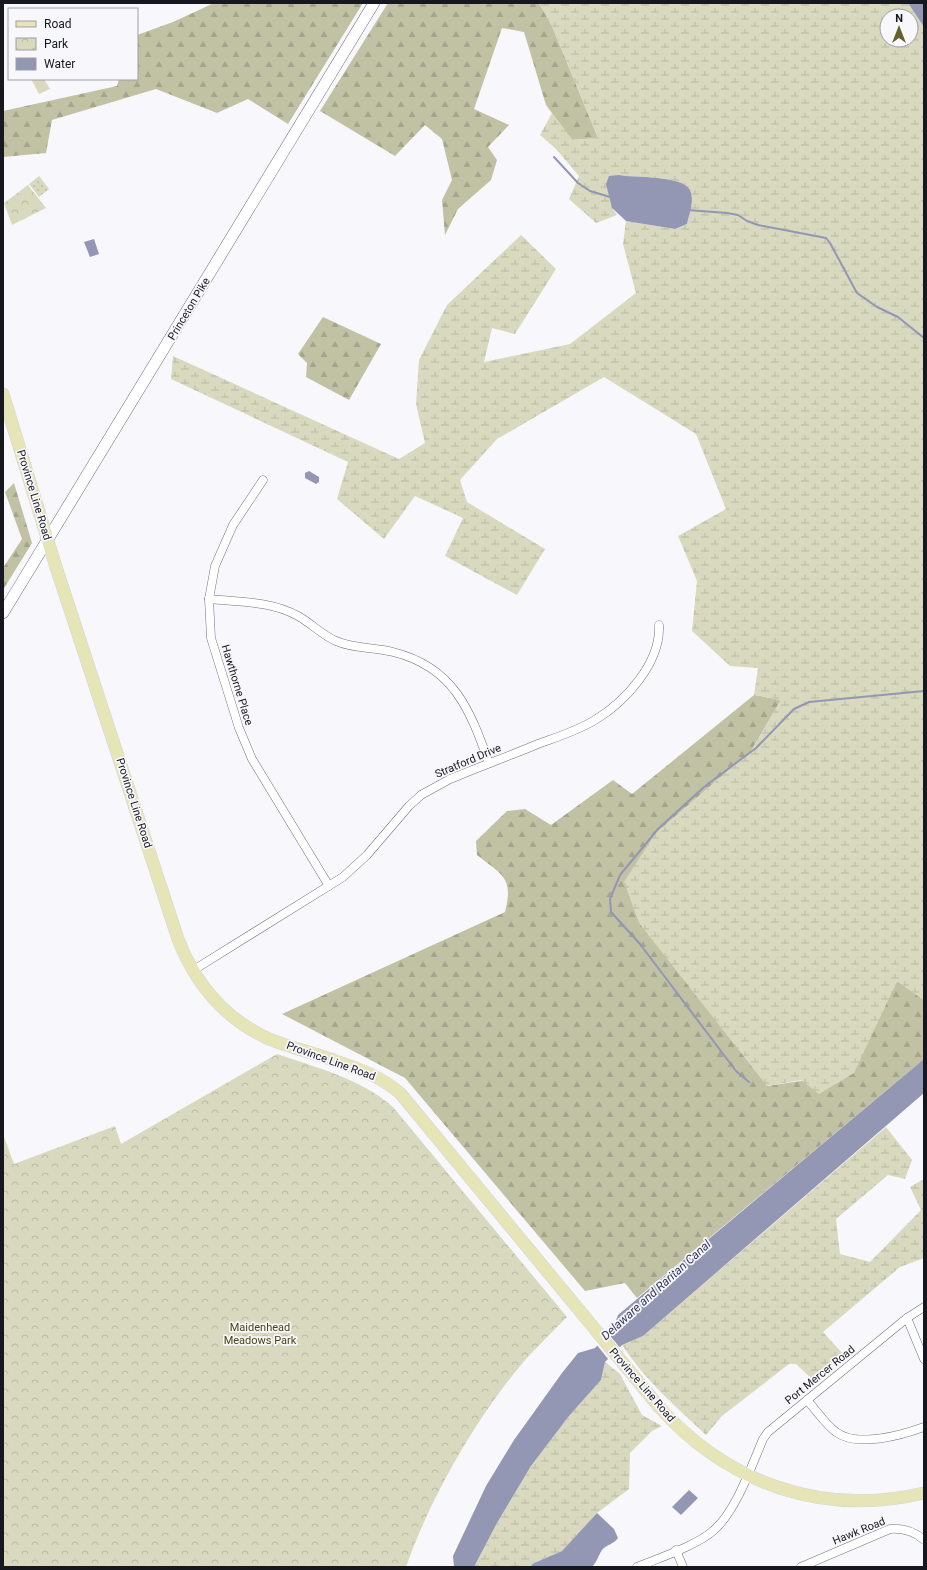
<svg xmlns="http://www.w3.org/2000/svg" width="927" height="1570" font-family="Roboto,sans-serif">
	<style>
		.grass { fill: url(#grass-dots) }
		.forest { fill: url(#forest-firs) }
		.wetland { fill: url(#wetland-marsh); fill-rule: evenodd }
		.park { fill: url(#park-crowns) }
		.pitch { fill: #d8d9bf }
		.water { fill: #9397b3 }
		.pier { fill: #f8f8fc }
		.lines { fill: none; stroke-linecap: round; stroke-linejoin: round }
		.stream { stroke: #9397b3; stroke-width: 2 }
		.minor-casing { stroke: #6e7183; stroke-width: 9 }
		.secondary-casing { stroke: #6e7183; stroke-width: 12 }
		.primary-casing { stroke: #d5d5d7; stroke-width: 13 }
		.minor { stroke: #fff; stroke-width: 8 }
		.secondary { stroke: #fff; stroke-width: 11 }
		.primary { stroke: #e6e5b8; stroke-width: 12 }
		.labels { text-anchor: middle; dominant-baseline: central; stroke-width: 3.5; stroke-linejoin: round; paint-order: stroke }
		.street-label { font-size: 11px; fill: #16171f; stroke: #f8f8fc }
		.park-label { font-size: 11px; fill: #464410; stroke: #f8f8fc }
		.water-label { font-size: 12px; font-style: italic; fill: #31345c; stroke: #f8f8fc }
	</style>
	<defs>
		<pattern id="grass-dots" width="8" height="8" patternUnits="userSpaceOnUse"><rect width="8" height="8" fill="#d8d9bf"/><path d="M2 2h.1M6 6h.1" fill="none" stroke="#b9baa4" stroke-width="1.8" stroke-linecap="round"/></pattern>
		<pattern id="forest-firs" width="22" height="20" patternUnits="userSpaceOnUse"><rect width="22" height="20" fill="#c1c1a4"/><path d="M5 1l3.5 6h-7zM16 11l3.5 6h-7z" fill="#a5a58d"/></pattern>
		<pattern id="wetland-marsh" width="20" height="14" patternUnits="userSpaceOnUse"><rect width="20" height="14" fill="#d8d9bf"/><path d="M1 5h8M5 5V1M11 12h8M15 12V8" fill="none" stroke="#b9baa4"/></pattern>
		<pattern id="park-crowns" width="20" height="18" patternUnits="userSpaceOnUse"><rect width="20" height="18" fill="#d8d9bf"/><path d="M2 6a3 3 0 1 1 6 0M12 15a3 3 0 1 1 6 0" fill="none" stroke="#b9baa4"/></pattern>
	</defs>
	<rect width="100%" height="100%" fill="#f8f8fc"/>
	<polygon class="grass" points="39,176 49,189 39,197 29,184"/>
	<g class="forest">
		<polygon points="214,3 363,3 288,124 248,99 217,113 156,89 52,120 46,153 3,157 3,111 117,86 119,79 137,79 137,35 173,22"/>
		<polygon points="388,3 539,3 552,26 598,138 572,140 546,105 524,32 502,28 474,109 509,125 488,147 497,160 491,180 458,209 445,235 442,200 452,180 442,139 425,125 395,156 320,111"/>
		<polygon points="323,317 381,344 349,400 306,377 307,363 298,354"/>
		<polygon points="14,483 32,543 3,590 3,568 22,539 5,492"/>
		<path d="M754 695 781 700 751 751 655 834 767 1086 853 1073 897 981 924 1000V1059L637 1298 625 1283 585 1291 405 1078 282 1014 505 912C514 877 502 875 477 855L476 841 507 811 525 809 551 825 613 780 632 794Z"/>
	</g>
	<g class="wetland">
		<path d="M539 3H908L924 27V1000L897 981 854 1073 819 1094 801 1080 767 1086 639 923 624 882 655 834 751 751 781 700 754 695 758 668 730 666 692 631 697 581 678 536 726 509 696 434 604 377 497 439 460 480 467 502 545 549 517 595 445 556 463 518 415 496 384 539 337 499 348 462 171 379 173 356 399 459 425 443 416 404 419 360 447 305 521 235 556 269 515 334 492 328 484 362 570 344 636 293 623 244 626 221 675 229 687 224C689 215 695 200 690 190 683 175 635 178 619 175L612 208 617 215 596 223 569 199 579 176 556 149 540 135 552 113 572 140 598 138 552 26ZM887 16H911V40H887Z"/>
		<path d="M886 1127 912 1160 905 1179 888 1175 836 1219 840 1254 870 1262 921 1210 910 1187 922 1180 924 1182V1258L900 1267 823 1332 843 1354 812 1379 796 1364H789L722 1416 706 1435C676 1407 645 1380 622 1345L643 1336Z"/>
		<polygon points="605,1362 620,1374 642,1415 662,1426 652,1431 630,1453 629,1489 597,1513 562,1551 532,1564 531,1567 474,1567 497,1523 531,1466 569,1416 601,1380"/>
	</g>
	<g class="park">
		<polygon points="28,185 46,208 12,225 4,203"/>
		<path d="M277 1054C317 1068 360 1078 393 1107L567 1317C553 1331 539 1345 526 1359 478 1414 430 1498 406 1567H3V1134L14 1164 115 1126 121 1144Z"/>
	</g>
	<polygon class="pitch" points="31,79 44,79 50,89 39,94"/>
	<g class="water">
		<polygon points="908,3 924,3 924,27"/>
		<path d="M619 175C634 178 683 175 690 190 695 200 689 215 687 224L675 229 626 221 612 208 606 184 609 176Z"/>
		<polygon points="94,239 99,254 90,257 84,242"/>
		<polygon points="309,471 319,477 319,482 316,484 305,478 305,473"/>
		<polygon points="924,1059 924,1093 643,1336 622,1345 605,1362 601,1380 569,1416 531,1466 497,1523 474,1567 454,1567 453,1556 486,1486 514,1440 562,1373 578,1353 595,1348 613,1329 618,1315"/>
		<polygon points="689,1490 698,1498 681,1515 672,1507"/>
		<path d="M597 1513 614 1529 618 1538C614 1544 606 1545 602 1550 598 1556 597 1562 592 1567H531L532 1564 562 1551Z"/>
	</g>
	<polygon class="pier" points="607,1332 621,1349 609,1360 596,1344"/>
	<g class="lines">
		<g class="stream">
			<polyline points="554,157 578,183 590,191 610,197"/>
			<polyline points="687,210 727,213 738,215 747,221 758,225 826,238 830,243 857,293 877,307 898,317 924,338"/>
			<polyline points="749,1082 736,1071 640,944 611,912 610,899 620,875 658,829 704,787 756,748 794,709 809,702 924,691"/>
		</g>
		<g class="minor-casing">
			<g id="minor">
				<polyline points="263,480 233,525 215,566 209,599 211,638 239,728 252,759 329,886"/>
				<path d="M209 599C239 602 271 601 298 616 311 623 322 635 336 641 354 649 374 647 393 652 454 667 470 710 489 763"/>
				<path d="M192 971 343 877 367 855 409 806 421 795 450 779C479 767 509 756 538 744 557 737 577 731 595 720 625 702 661 663 659 625"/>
				<polyline points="907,1318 924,1359"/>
				<path d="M807 1400C816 1410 825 1424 836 1432 857 1448 902 1435 924 1427"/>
				<polyline points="676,1550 683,1567"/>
				<path d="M637 1567C659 1558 698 1545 714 1530 736 1511 752 1465 763 1439L768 1432 907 1318 924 1307"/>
				<path d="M801 1567 890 1529C903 1528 914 1531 924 1540"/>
			</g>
		</g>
		<g class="secondary-casing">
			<polyline id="secondary" points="3,613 374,3"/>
		</g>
		<g class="primary-casing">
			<path id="primary" d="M3 394 56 567 178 939C195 983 225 1019 269 1039 289 1047 310 1052 330 1059 356 1068 379 1075 400 1093L660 1408C729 1484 823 1517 924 1493"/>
		</g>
		<use href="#minor" class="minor"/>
		<use href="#secondary" class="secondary"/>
		<use href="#primary" class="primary"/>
	</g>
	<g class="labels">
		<g class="street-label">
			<text transform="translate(189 309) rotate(-59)">Princeton Pike</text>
			<text transform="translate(34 495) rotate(73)">Province Line Road</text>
			<text transform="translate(237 685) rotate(73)">Hawthorne Place</text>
			<text transform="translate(468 761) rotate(-23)">Stratford Drive</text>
			<text transform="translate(134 803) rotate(72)">Province Line Road</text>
			<text transform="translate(331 1061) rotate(20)">Province Line Road</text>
			<text transform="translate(820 1375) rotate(-39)">Port Mercer Road</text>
			<text transform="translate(642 1385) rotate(49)">Province Line Road</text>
			<text transform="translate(859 1531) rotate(-22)">Hawk Road</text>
		</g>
		<g class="park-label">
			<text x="260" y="1327">Maidenhead<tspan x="260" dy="13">Meadows Park</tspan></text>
		</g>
		<g class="water-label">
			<text transform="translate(656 1290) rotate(-42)">Delaware and Raritan Canal</text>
		</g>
	</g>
	<rect width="927" height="1570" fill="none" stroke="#16171f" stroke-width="8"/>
	<rect x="8" y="8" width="130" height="72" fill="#f8f8fc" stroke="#9e9ea4"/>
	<rect x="16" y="21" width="20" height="6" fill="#e6e5b8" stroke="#9e9ea4"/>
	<text x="44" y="28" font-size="12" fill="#16171f">Road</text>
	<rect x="16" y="38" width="20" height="12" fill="url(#park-crowns)" stroke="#9e9ea4"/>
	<text x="44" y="48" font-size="12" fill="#16171f">Park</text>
	<rect x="16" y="58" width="20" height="12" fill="#9397b3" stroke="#9e9ea4"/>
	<text x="44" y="68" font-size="12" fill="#16171f">Water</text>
	<g transform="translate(899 28)"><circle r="19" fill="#f8f8fc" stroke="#9e9ea4"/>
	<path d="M0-3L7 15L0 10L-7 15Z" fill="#63622e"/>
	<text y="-6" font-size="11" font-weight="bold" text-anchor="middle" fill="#16171f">N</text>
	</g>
</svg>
